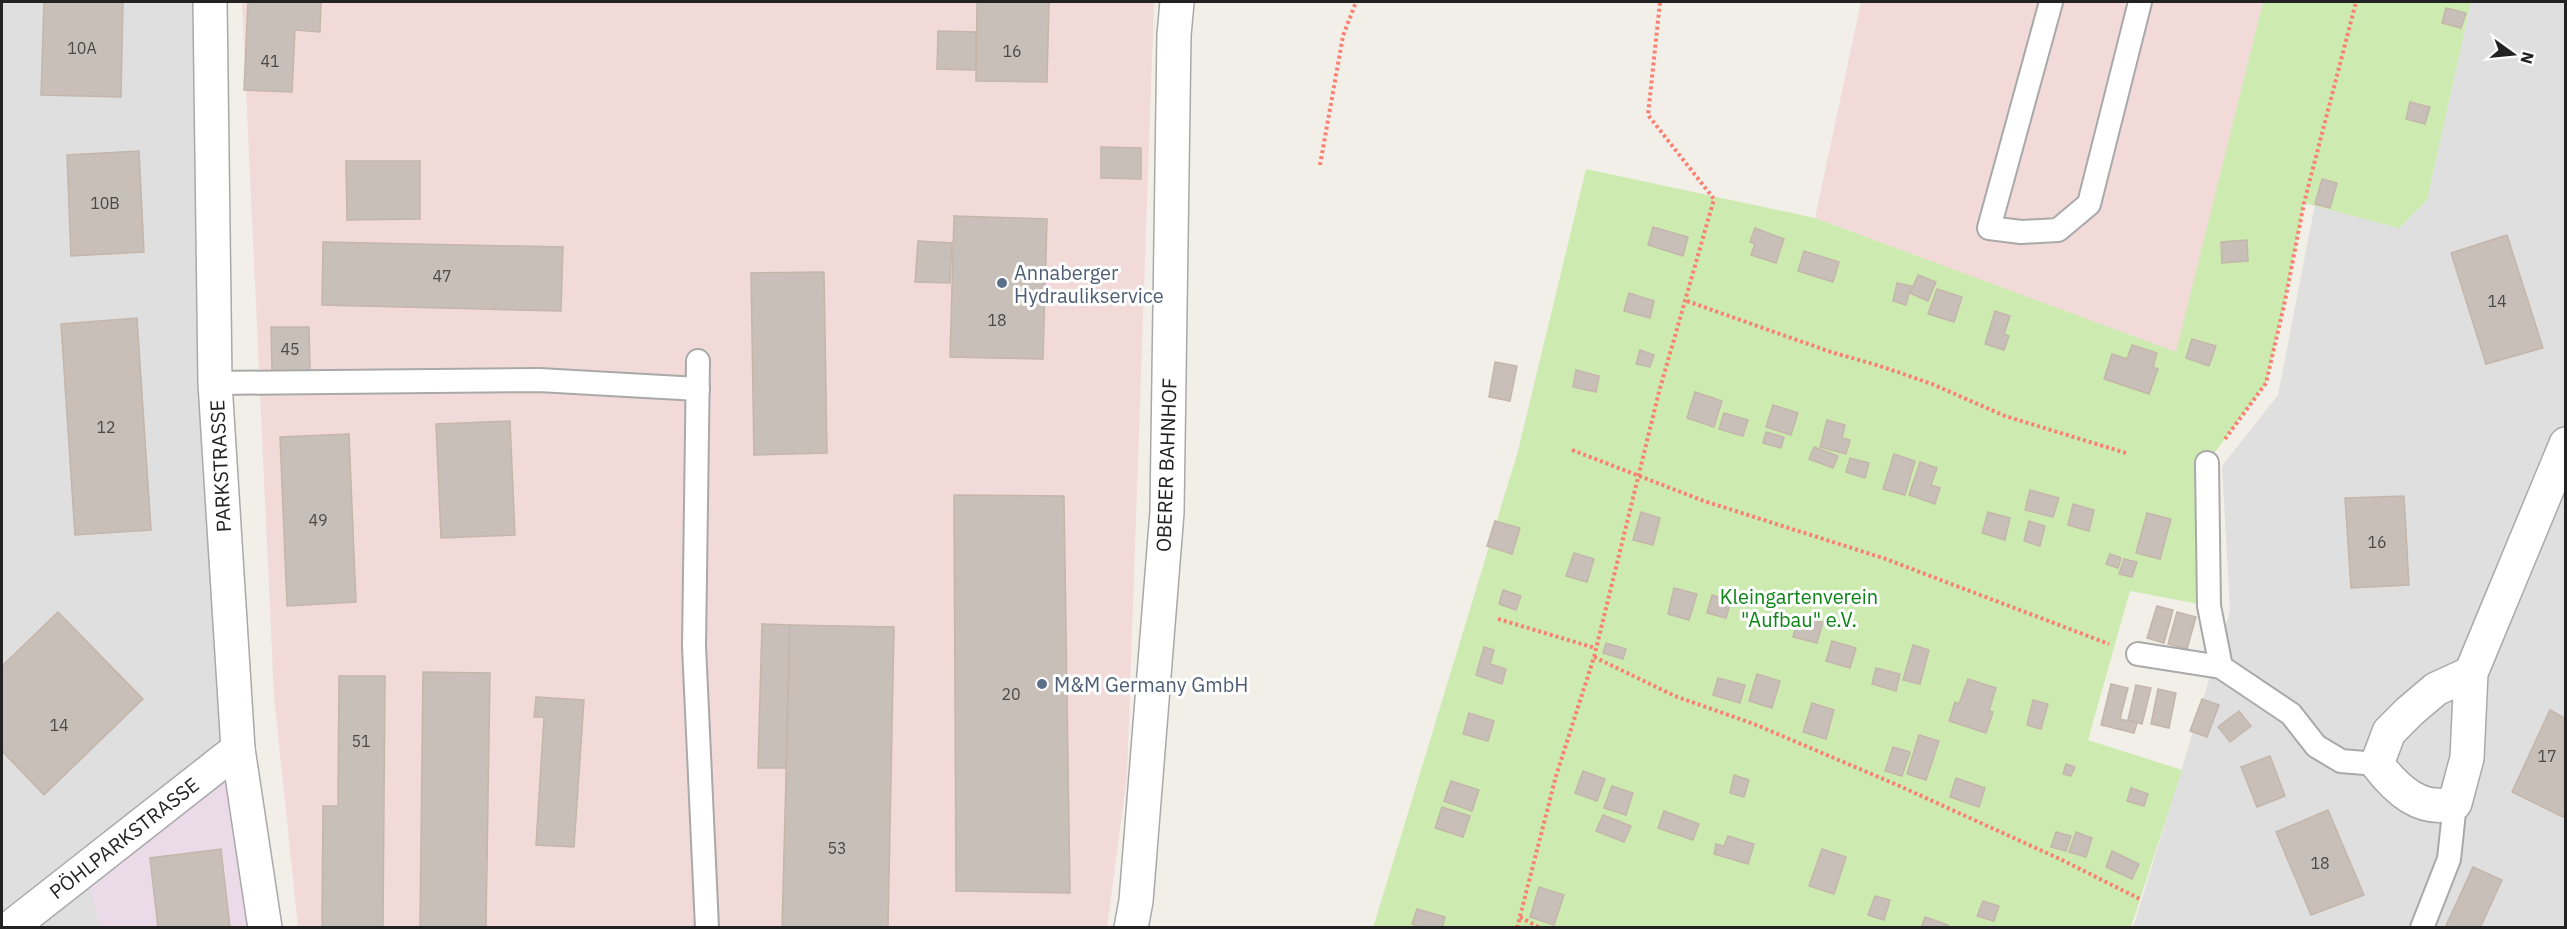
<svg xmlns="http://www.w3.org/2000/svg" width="2567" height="929" font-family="'IBM Plex Sans',sans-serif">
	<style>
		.residential { fill: #e0dfdf }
		.commercial { fill: #f2dad9 }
		.industrial { fill: #ebdbe8 }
		.grass { fill: #cdebb0 }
		.building { fill: #c7bfb8; stroke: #c4b6ab; stroke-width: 1.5 }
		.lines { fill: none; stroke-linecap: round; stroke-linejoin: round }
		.lane-casing { stroke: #a9a9a9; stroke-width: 26 }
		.street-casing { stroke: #a9a9a9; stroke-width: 36 }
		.path { stroke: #fa8072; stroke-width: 4; stroke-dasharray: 3 3; stroke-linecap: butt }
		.lane { stroke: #fff; stroke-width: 22 }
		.street { stroke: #fff; stroke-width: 33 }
		.service-dot { fill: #5c6f8a; stroke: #fff; stroke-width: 2 }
		.labels { text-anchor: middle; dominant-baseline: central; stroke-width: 6; stroke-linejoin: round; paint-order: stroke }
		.number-label { font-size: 16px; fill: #4b4948 }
		.service-label { font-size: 20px; fill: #4e5e75; stroke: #fff; text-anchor: start }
		.street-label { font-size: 20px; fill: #222; stroke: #fff }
		.park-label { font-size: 20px; fill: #0c8416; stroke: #fff }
	</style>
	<rect width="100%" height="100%" fill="#f2efe9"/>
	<g class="residential">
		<polygon points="2,2 210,2 215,383 265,927 2,928"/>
		<polygon points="2471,2 2565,2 2565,927 2133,928 2230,611 2222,466 2278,395 2315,204 2427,200"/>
	</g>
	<g class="commercial">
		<polygon points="242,2 1154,2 1127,776 1107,927 298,927 274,696"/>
		<polygon points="1861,2 2263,2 2176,353 1815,218"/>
	</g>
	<polygon class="industrial" points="223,767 250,927 100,927 86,874"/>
	<polygon class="grass" points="2263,2 2471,2 2427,200 2399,228 2304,203 2285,301 2266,383 2207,463 2209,606 2130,591 2088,740 2182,770 2131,927 1373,928 1518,451 1586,169 1815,218 2176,352"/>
	<g class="building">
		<polygon points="44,2 123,2 121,97 41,95"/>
		<polygon points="248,2 321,2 320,32 295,30 292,92 244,90"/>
		<polygon points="977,2 1049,2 1047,82 976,81"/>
		<polygon points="2446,8 2466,13 2461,28 2442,23"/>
		<polygon points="938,31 976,32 976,70 937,69"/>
		<polygon points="2410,102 2430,107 2425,124 2406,119"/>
		<polygon points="1101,147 1141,148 1141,179 1101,178"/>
		<polygon points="139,151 144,252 71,256 67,155"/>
		<polygon points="346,161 420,161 420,219 347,220"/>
		<polygon points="2322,179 2337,183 2330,208 2315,204"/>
		<polygon points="954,216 1047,219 1043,359 950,357"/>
		<polygon points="1653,227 1688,237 1683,256 1648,245"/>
		<polygon points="1755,228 1784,239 1776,263 1751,255 1755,244 1750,242"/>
		<polygon points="2507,235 2543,348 2486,364 2451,253"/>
		<polygon points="2247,240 2248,261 2222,263 2221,242"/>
		<polygon points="918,241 952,243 950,283 915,282"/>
		<polygon points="323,242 563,247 561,311 322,305"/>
		<polygon points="1804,251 1839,262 1833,282 1798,271"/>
		<polygon points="824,272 827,453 754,455 751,273"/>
		<polygon points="1918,275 1936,282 1928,301 1910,293"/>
		<polygon points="1897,283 1911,286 1906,305 1893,301"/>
		<polygon points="1937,289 1962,297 1954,322 1928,314"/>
		<polygon points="1629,293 1654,301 1650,318 1624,311"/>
		<polygon points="1995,311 2010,316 2004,334 2009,336 2004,350 1985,344"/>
		<polygon points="137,318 151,530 75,535 61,324"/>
		<polygon points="271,327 309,327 310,371 272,372"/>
		<polygon points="2192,339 2216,346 2209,366 2186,358"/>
		<polygon points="2132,345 2157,353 2153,367 2158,369 2149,394 2104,379 2112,354 2127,359"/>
		<polygon points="1640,350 1654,355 1650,367 1636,364"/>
		<polygon points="1495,362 1517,366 1510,401 1489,397"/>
		<polygon points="1576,370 1599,376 1596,392 1573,387"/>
		<polygon points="1695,392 1722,401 1714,427 1687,418"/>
		<polygon points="1773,405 1798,413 1791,435 1766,427"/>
		<polygon points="1724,413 1748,420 1743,436 1719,429"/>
		<polygon points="1827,420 1845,425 1842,438 1850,440 1846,454 1820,447"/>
		<polygon points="510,421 515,535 441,538 436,424"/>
		<polygon points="1766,432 1784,437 1781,448 1763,443"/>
		<polygon points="349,434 356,602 287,606 280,437"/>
		<polygon points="1814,447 1838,456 1833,468 1809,459"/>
		<polygon points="1894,454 1915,461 1905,495 1883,489"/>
		<polygon points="1850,458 1869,463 1865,478 1846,472"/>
		<polygon points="1920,462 1937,468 1931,485 1940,488 1935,504 1909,495"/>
		<polygon points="2030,490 2059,498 2053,517 2025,510"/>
		<polygon points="954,495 1064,496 1070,893 956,891"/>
		<polygon points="2404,496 2409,585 2351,588 2345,498"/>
		<polygon points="2073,504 2094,510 2089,531 2068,525"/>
		<polygon points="1641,512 1660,518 1653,545 1633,540"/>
		<polygon points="1988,512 2010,518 2005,540 1982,533"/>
		<polygon points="2147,513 2171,519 2160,559 2136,553"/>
		<polygon points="1495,521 1520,528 1512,554 1487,546"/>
		<polygon points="2029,521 2045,526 2040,546 2024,541"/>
		<polygon points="1574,553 1594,559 1587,582 1566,576"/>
		<polygon points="2110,554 2121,558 2118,568 2106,564"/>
		<polygon points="2124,559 2137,562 2132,577 2119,574"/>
		<polygon points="1674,588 1697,594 1689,620 1668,614"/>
		<polygon points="1503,590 1521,596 1516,610 1499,604"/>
		<polygon points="1712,595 1731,601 1726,618 1707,613"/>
		<polygon points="2157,606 2173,610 2164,643 2147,638"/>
		<polygon points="58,612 143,699 44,795 2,751 2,666"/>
		<polygon points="2177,612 2196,617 2187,649 2168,644"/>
		<polygon points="1799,616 1823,622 1817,643 1793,637"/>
		<polygon points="762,624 790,625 786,768 758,768"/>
		<polygon points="790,625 894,627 888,928 782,928"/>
		<polygon points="1832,641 1856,648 1850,668 1826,661"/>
		<polygon points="1606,643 1626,649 1623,659 1603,653"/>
		<polygon points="1913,645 1929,650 1920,684 1903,680"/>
		<polygon points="1484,647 1494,650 1490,664 1506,669 1502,684 1476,675"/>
		<polygon points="1876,668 1900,674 1896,691 1872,684"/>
		<polygon points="423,672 490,673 486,928 420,928"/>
		<polygon points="1757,674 1780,681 1772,708 1749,701"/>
		<polygon points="339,676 385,676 383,928 322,928 323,806 338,806"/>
		<polygon points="1718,678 1745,685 1740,703 1713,695"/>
		<polygon points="1968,679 1996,688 1989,711 1993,712 1986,733 1949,721 1955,702 1959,704"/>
		<polygon points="2111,684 2128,688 2120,719 2137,723 2134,733 2101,725"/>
		<polygon points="2136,685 2151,688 2142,724 2128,720"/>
		<polygon points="2158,689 2176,693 2169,728 2151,724"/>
		<polygon points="536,697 584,700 574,847 536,845 544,717 534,717"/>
		<polygon points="2202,699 2219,705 2207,737 2190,731"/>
		<polygon points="2033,700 2048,704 2041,729 2027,725"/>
		<polygon points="1812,703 1834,710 1826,739 1803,732"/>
		<polygon points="2550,710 2566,719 2566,812 2563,817 2512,792"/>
		<polygon points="2239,711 2251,726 2230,742 2218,727"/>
		<polygon points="1469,713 1494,721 1488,741 1463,734"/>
		<polygon points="1919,735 1939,741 1926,780 1907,774"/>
		<polygon points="1893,747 1910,752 1902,776 1885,771"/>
		<polygon points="2270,756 2285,796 2257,807 2241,767"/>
		<polygon points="2066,764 2075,767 2071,776 2063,774"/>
		<polygon points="1583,771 1605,779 1597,801 1575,793"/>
		<polygon points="1734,775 1749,780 1744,797 1730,793"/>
		<polygon points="1956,778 1985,788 1979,807 1950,797"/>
		<polygon points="1451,781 1479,790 1472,811 1444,801"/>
		<polygon points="1612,786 1633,793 1626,815 1604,808"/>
		<polygon points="2131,788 2148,794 2144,806 2127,801"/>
		<polygon points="1442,807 1470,816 1463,837 1435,828"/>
		<polygon points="2328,810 2364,895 2311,915 2276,832"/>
		<polygon points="1664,811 1699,824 1693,840 1658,828"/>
		<polygon points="1603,815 1631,826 1624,842 1596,831"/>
		<polygon points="2056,832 2071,836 2066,851 2051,847"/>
		<polygon points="2076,832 2092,838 2086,857 2069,852"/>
		<polygon points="1728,836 1754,844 1748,864 1714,854 1716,844 1724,846"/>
		<polygon points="221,849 230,928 158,928 150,858"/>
		<polygon points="1822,849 1846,857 1834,894 1809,886"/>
		<polygon points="2112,851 2139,864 2132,879 2106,867"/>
		<polygon points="2473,867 2502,880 2480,928 2445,928"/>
		<polygon points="1539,887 1564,895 1554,925 1530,917"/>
		<polygon points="1875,896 1890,900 1884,920 1868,915"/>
		<polygon points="1983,901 1999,906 1994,921 1977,916"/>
		<polygon points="1417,909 1445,917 1442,928 1425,928 1412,924"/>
		<polygon points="1925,917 1948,925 1947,928 1921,928"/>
	</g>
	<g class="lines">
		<g class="lane-casing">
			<g id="lane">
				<polyline points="2051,2 1989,228 2021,232 2058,230 2089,204 2140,2"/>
				<polyline points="698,361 694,646 707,928"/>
				<polyline points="215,383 539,380 698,389"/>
				<polyline points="2207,463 2209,606 2221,667"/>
				<polyline points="2138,654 2221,667 2291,714 2316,746 2341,761 2377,764"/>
				<polyline points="2422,928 2449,859 2455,803"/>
			</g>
		</g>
		<g class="street-casing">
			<g id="street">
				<polyline points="210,2 215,383 238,749 265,928"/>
				<path d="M2471 673 2436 689 2410 711 2389 732 2377 764C2397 790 2421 813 2455 803L2467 758 2471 673 2566 444"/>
				<polyline points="10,928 238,749"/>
				<polyline points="1131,928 1136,901 1167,512 1174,35 1177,2"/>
			</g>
		</g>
		<g class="path">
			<polyline points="1320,165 1343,36 1356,2"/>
			<polyline points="1687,301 1831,352 1880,366 1932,384 2005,416 2126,453"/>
			<polyline points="2225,439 2266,383 2285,301 2304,203 2356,2"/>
			<polyline points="1572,450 1704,501 1883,558 2109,644"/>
			<polyline points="1498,619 1595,648"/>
			<polyline points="1594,657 1675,696 1754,724 1895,784 2060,859 2140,899"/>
			<polyline points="1520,917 1540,928"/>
			<polyline points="1517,928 1556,776 1594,657 1659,392 1714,199 1648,115 1660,2"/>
		</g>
		<use href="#lane" class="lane"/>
		<use href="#street" class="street"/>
	</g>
	<g class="service-dot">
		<circle cx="1002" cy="283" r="6"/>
		<circle cx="1042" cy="684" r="6"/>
	</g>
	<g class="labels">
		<g class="number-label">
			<text x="82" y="48">10A</text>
			<text x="1012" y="51">16</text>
			<text x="270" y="61">41</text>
			<text x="105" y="203">10B</text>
			<text x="442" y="276">47</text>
			<text x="2497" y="301">14</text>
			<text x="997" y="320">18</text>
			<text x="290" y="349">45</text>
			<text x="106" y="427">12</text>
			<text x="318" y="520">49</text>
			<text x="2377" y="542">16</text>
			<text x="1011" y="694">20</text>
			<text x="59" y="725">14</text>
			<text x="361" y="741">51</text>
			<text x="2547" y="756">17</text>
			<text x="837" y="848">53</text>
			<text x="2320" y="863">18</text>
		</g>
		<g class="service-label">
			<text x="1014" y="272">Annaberger<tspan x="1014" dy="23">Hydraulikservice</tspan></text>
			<text x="1054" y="684">M&amp;M Germany GmbH</text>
		</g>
		<g class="street-label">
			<text transform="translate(1166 465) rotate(-88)">OBERER BAHNHOF</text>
			<text transform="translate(220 466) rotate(-93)">PARKSTRASSE</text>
			<text transform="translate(124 838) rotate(-38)">PÖHLPARKSTRASSE</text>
		</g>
		<g class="park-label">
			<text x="1799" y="596">Kleingartenverein<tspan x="1799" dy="23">"Aufbau" e.V.</tspan></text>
		</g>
	</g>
	<rect width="2567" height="929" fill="none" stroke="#222222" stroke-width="6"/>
	<g transform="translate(2513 54) rotate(105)" stroke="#ffffff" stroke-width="4.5" paint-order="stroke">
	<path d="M0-4.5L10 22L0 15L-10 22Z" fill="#222222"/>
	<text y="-9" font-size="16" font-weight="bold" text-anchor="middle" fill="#222222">N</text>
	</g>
</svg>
